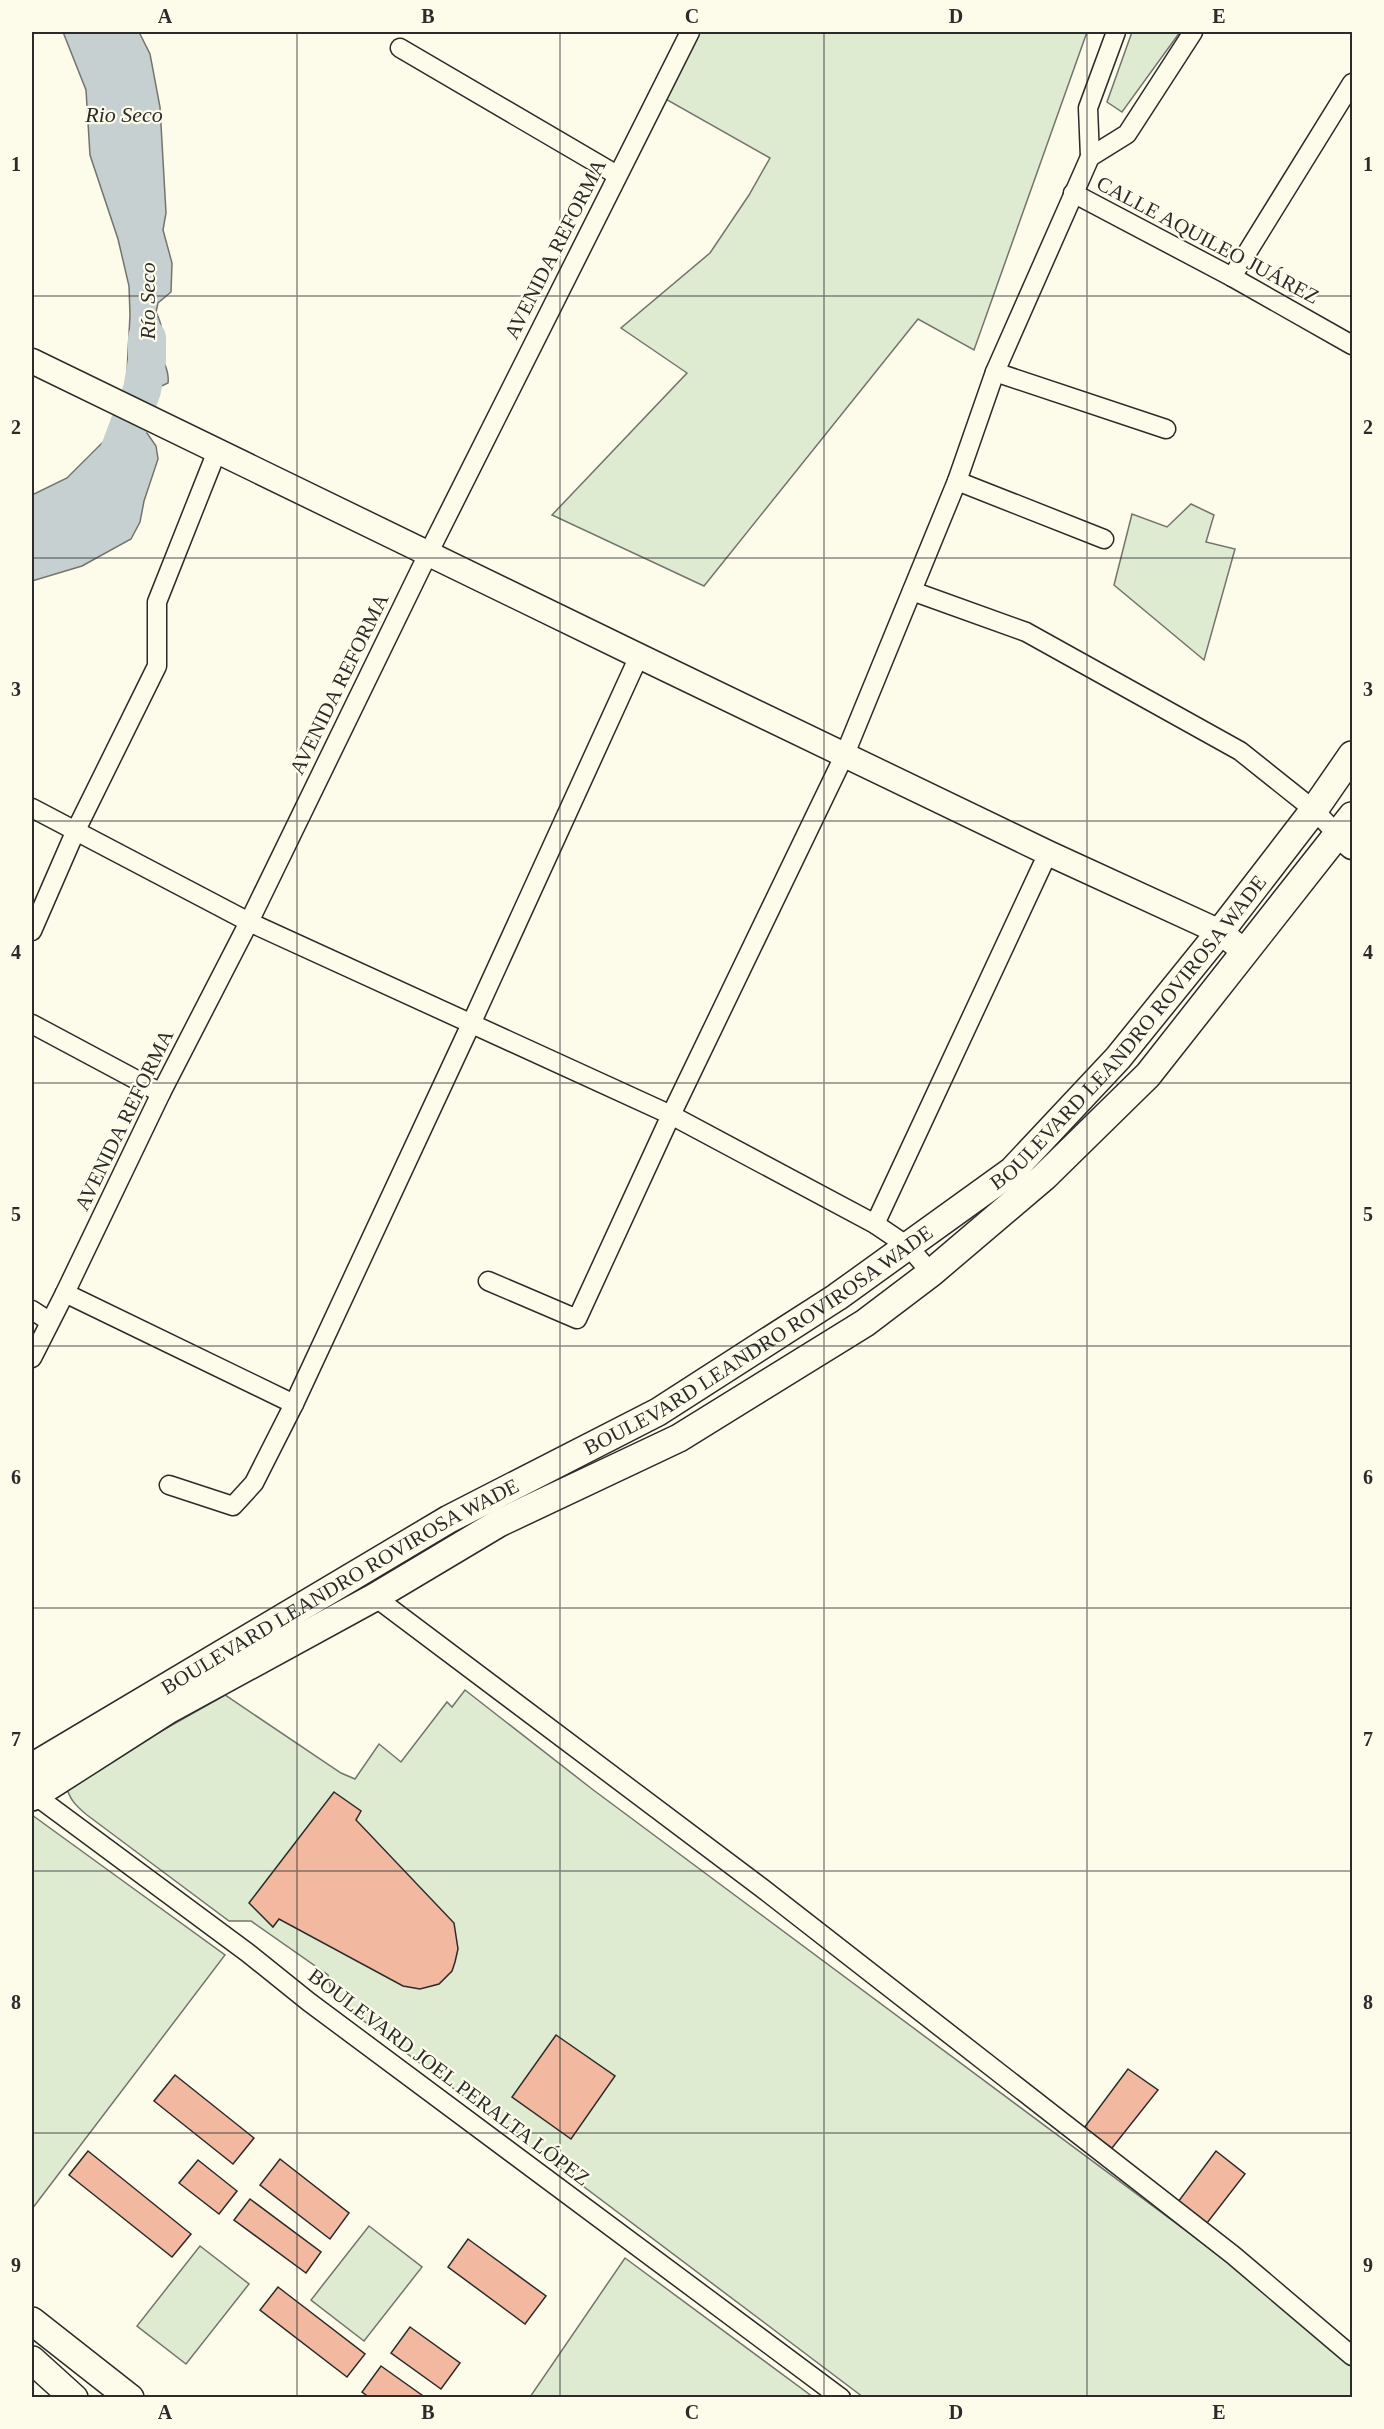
<svg xmlns="http://www.w3.org/2000/svg" width="1384" height="2429" font-family="'Times New Roman',serif">
	<style>
		.green { fill: #deebd1; stroke: #74746e; stroke-width: 1.5 }
		.water { fill: #c7d0d0; stroke: #74746e; stroke-width: 1.5 }
		.lines { fill: none; stroke-linecap: round; stroke-linejoin: round }
		.river { stroke: #c7d0d0; stroke-width: 38 }
		.building { fill: #f2b8a0; stroke: #2b2b2b; stroke-width: 1.5 }
		.minor-casing { stroke: #2b2b2b; stroke-width: 21 }
		.tertiary-casing { stroke: #2b2b2b; stroke-width: 27 }
		.secondary-casing { stroke: #2b2b2b; stroke-width: 30 }
		.minor { stroke: #fdfbea; stroke-width: 18 }
		.tertiary { stroke: #fdfbea; stroke-width: 24 }
		.secondary { stroke: #fdfbea; stroke-width: 27 }
		.grid { fill: none; stroke: #2b2b2b; stroke-width: 1.5; stroke-opacity: 0.55 }
		.labels { text-anchor: middle; dominant-baseline: central; stroke-width: 4.5; stroke-linejoin: round; paint-order: stroke }
		.street-label { font-size: 21px; fill: #2b2b2b; stroke: #fdfbea }
		.water-label { font-size: 22px; font-style: italic; fill: #2b2b2b; stroke: #fdfbea }
		.neatline { fill: none; stroke: #2b2b2b; stroke-width: 2 }
		.grid-label { font-size: 20px; text-anchor: middle; font-weight: bold; fill: #2b2b2b }
	</style>
	<rect width="100%" height="100%" fill="#fdfbea"/>
	<g class="green">
		<polygon points="695,32 1087,32 974,350 918,319 704,586 552,515 687,373 621,328 710,253 749,195 770,158 662,97"/>
		<polygon points="1132,32 1180,32 1122,112 1107,102"/>
		<polygon points="1191,504 1214,515 1206,542 1235,549 1204,660 1114,585 1132,514 1167,527"/>
		<path d="M465 1690 592 1789 1352 2354V2397H863L332 1997 328 1975 251 1921H229L87 1815C76 1806 69 1799 66 1785L225 1695 341 1773 355 1779 379 1744 401 1762 447 1702 452 1707Z"/>
		<polygon points="32,1815 225,1955 32,2209"/>
		<polygon points="369,2226 422,2267 364,2341 311,2300"/>
		<polygon points="200,2246 249,2284 186,2364 137,2326"/>
		<polygon points="625,2258 813,2397 530,2397"/>
	</g>
	<g class="water">
		<path d="M63 32H139L150 54 160 107 166 213 163 230 172 263 171 292 158 303 156 312C165 331 160 331 161 350 162 363 170 369 168 383L155 389 142 390 132 384 127 372 130 315 129 286 118 239 90 155 86 90Z"/>
		<polygon points="128,425 147,433 156,446 158,459 144,501 140,522 131,539 82,566 32,581 32,495 67,478 112,433"/>
	</g>
	<g class="lines">
		<polyline class="river" points="32,535 54,526 115,462 142,390 147,361 147,338"/>
	</g>
	<g class="building">
		<polygon points="334,1792 361,1811 356,1820 454,1923 458,1949 455,1962 452,1971 439,1984 420,1989 403,1986 279,1919 273,1927 249,1903"/>
		<polygon points="556,2035 615,2076 571,2139 512,2097"/>
		<polygon points="1128,2069 1158,2090 1112,2148 1084,2128"/>
		<polygon points="175,2075 254,2138 233,2164 154,2101"/>
		<polygon points="88,2151 191,2234 172,2257 69,2175"/>
		<polygon points="1216,2151 1245,2174 1207,2223 1178,2202"/>
		<polygon points="280,2159 349,2213 330,2239 260,2185"/>
		<polygon points="198,2160 237,2191 219,2214 179,2183"/>
		<polygon points="250,2199 321,2252 306,2273 234,2220"/>
		<polygon points="468,2239 546,2296 525,2324 448,2267"/>
		<polygon points="278,2287 365,2354 347,2377 260,2310"/>
		<polygon points="410,2327 460,2363 441,2389 391,2353"/>
		<polygon points="381,2366 426,2398 370,2398 362,2392"/>
	</g>
	<g class="lines">
		<g class="minor-casing">
			<g id="minor">
				<polyline points="400,48 617,175"/>
				<polyline points="1090,157 1088,108 1116,32"/>
				<polyline points="1073,193 1232,277 1352,345"/>
				<polyline points="1232,277 1352,83"/>
				<polyline points="995,372 1166,429"/>
				<polyline points="957,481 1104,539"/>
				<polyline points="912,591 1026,632 1240,751 1314,810 1338,835"/>
				<polyline points="32,808 249,922 671,1115 875,1224 909,1247 931,1273"/>
				<polyline points="32,931 76,830 157,666 157,602 217,451"/>
				<polyline points="32,1024 161,1093"/>
				<polyline points="875,1224 1048,853"/>
				<polyline points="488,1281 577,1319 671,1115 845,754 957,481 995,372 1090,157 1127,134 1193,32"/>
				<polyline points="65,1293 294,1404"/>
				<polyline points="32,1310 49,1321"/>
				<polyline points="32,1358 65,1293 161,1093 249,922 428,554 690,32"/>
				<polyline points="169,1485 233,1506 254,1483 294,1404 471,1024 639,656"/>
				<polyline points="375,1597 762,1888 1233,2255 1352,2356"/>
				<polyline points="32,1793 248,1953 309,2002 841,2398"/>
			</g>
		</g>
		<g class="tertiary-casing">
			<g id="tertiary">
				<polyline points="32,361 639,656 1048,853 1220,932 1244,951"/>
				<polyline points="1338,835 1352,847"/>
			</g>
		</g>
		<g class="secondary-casing">
			<g id="secondary">
				<path id="s1" d="M32 1767 449 1519 658 1412 837 1297 1012 1171 1118 1058 1220 932 1314 810 1352 755"/>
				<polyline points="32,1797 168,1710 375,1597 499,1523 679,1438 865,1323 931,1273 1044,1177 1148,1075 1352,816"/>
				<polyline points="32,2321 130,2398"/>
				<polyline points="32,2360 74,2398"/>
			</g>
		</g>
		<use href="#minor" class="minor"/>
		<use href="#tertiary" class="tertiary"/>
		<use href="#secondary" class="secondary"/>
	</g>
	<path class="grid" d="M297 32V2398M560 32V2398M824 32V2398M1087 32V2398M32 296H1352M32 558H1352M32 821H1352M32 1083H1352M32 1346H1352M32 1608H1352M32 1871H1352M32 2133H1352"/>
	<g class="labels">
		<g class="street-label">
			<text transform="translate(1208 240) rotate(28)">CALLE AQUILEO JUÁREZ</text>
			<text transform="translate(555 249) rotate(-63)">AVENIDA REFORMA</text>
			<text transform="translate(339 684) rotate(-64)">AVENIDA REFORMA</text>
			<text stroke="none"><textPath href="#s1" startOffset="1329">BOULEVARD LEANDRO ROVIROSA WADE</textPath></text>
			<text transform="translate(124 1120) rotate(-64)">AVENIDA REFORMA</text>
			<text stroke="none"><textPath href="#s1" startOffset="843">BOULEVARD LEANDRO ROVIROSA WADE</textPath></text>
			<text stroke="none"><textPath href="#s1" startOffset="357">BOULEVARD LEANDRO ROVIROSA WADE</textPath></text>
			<text transform="translate(449 2077) rotate(37)">BOULEVARD JOEL PERALTA LÓPEZ</text>
		</g>
		<g class="water-label">
			<text x="124" y="114">Rio Seco</text>
			<text transform="translate(147 301) rotate(-90)">Río Seco</text>
		</g>
	</g>
	<rect width="1384" height="2429" fill="none" stroke="#fdfbea" stroke-width="66"/>
	<rect x="33" y="33" width="1318" height="2363" class="neatline"/>
	<g class="grid-label">
		<text x="165" y="23">A</text>
		<text x="428" y="23">B</text>
		<text x="692" y="23">C</text>
		<text x="956" y="23">D</text>
		<text x="1219" y="23">E</text>
		<text x="16" y="171">1</text>
		<text x="1368" y="171">1</text>
		<text x="16" y="434">2</text>
		<text x="1368" y="434">2</text>
		<text x="16" y="696">3</text>
		<text x="1368" y="696">3</text>
		<text x="16" y="959">4</text>
		<text x="1368" y="959">4</text>
		<text x="16" y="1221">5</text>
		<text x="1368" y="1221">5</text>
		<text x="16" y="1484">6</text>
		<text x="1368" y="1484">6</text>
		<text x="16" y="1746">7</text>
		<text x="1368" y="1746">7</text>
		<text x="16" y="2009">8</text>
		<text x="1368" y="2009">8</text>
		<text x="16" y="2272">9</text>
		<text x="1368" y="2272">9</text>
		<text x="165" y="2419">A</text>
		<text x="428" y="2419">B</text>
		<text x="692" y="2419">C</text>
		<text x="956" y="2419">D</text>
		<text x="1219" y="2419">E</text>
	</g>
</svg>
